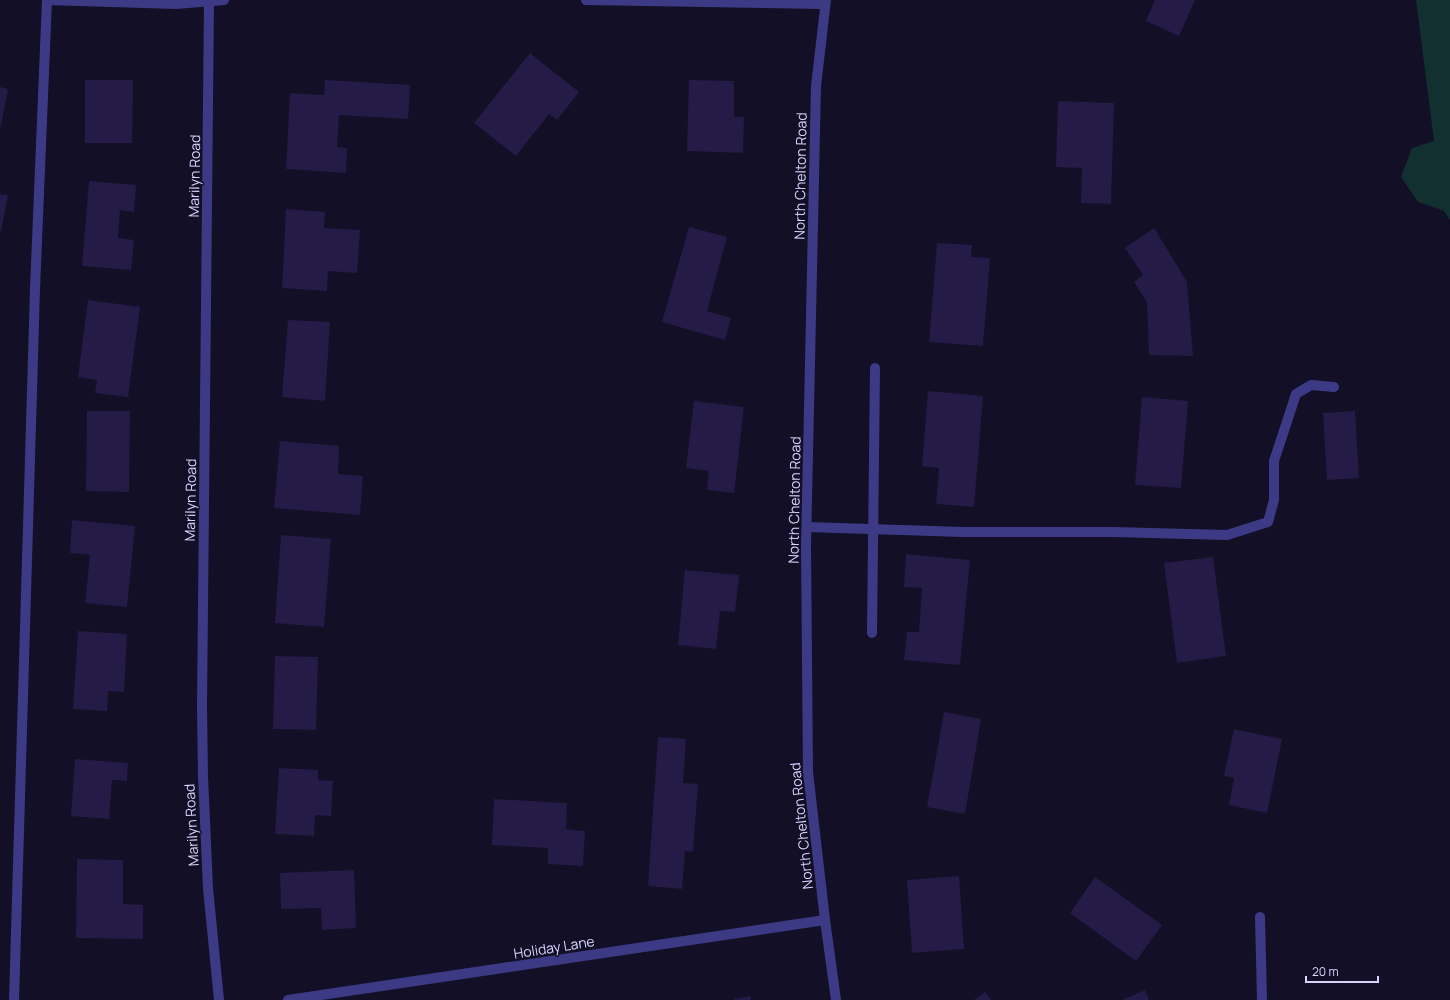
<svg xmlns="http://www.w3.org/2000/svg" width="1450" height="1000" font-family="Manrope,sans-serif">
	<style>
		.green { fill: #12302f }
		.building { fill: #241b47 }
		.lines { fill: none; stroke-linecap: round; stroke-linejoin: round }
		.service { stroke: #3d3a85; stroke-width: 10 }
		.minor { stroke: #3d3a85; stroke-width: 10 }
		.tertiary { stroke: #3d3a85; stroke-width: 10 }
		.labels { text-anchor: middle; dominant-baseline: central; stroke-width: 3; stroke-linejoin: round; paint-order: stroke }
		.street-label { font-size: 14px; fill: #d9d4ff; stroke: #130f26 }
	</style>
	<rect width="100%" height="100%" fill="#130f26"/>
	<polygon class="green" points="1416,0 1450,0 1450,220 1444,211 1418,202 1401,177 1412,148 1434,141"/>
	<g class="building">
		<polygon points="1155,0 1195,0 1179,36 1146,21"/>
		<polygon points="530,53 579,92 557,120 549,114 516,156 474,123"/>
		<polygon points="85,80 133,80 132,143 85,143"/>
		<polygon points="325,80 410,85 408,119 339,115 337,147 347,148 346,173 286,169 290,93 324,95"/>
		<polygon points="689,80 734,81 734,117 744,117 743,153 687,151"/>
		<polygon points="0,87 8,89 1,126 0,126"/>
		<polygon points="1058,101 1114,103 1111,204 1081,203 1082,168 1056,167"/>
		<polygon points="89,181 136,185 134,212 120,210 118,238 134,240 131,270 82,266"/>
		<polygon points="0,194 8,195 1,231 0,231"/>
		<polygon points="286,209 325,212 324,228 360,230 357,273 328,271 327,291 282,288"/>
		<polygon points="689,227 727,237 707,311 731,318 725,340 662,322"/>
		<polygon points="1154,228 1187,282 1193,356 1149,355 1147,302 1134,282 1143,275 1125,248"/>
		<polygon points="937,243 972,245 971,257 990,258 983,346 929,342"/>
		<polygon points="88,300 140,307 128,397 95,393 97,380 78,377"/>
		<polygon points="288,320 330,322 325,401 282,397"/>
		<polygon points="928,391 983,396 974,507 936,504 939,468 922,466"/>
		<polygon points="1142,397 1188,401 1181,488 1135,485"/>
		<polygon points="694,401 744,407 734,493 707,490 709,471 686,468"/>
		<polygon points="87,411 130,411 129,492 86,491"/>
		<polygon points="1355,411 1359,478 1327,480 1323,413"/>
		<polygon points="280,441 339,446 338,474 363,476 360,515 274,508"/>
		<polygon points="72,520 135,526 127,607 85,603 90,555 70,553"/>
		<polygon points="281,535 331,539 324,627 275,623"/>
		<polygon points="906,554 970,560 960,665 904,660 907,632 919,632 922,588 904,587"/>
		<polygon points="1213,557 1226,656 1177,663 1164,563"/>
		<polygon points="685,570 739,575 735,612 720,611 716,649 678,645"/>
		<polygon points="78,631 127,634 124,692 108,691 107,711 73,709"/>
		<polygon points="275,656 318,657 316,730 273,729"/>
		<polygon points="944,712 981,719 965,814 927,807"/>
		<polygon points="1234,729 1282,739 1267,813 1229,805 1234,778 1224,776"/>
		<polygon points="658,737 686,739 683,783 698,784 693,852 685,851 682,889 648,886"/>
		<polygon points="75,759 128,763 127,781 112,780 109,819 71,816"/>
		<polygon points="279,768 318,770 318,780 333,781 331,816 315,815 314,836 275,834"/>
		<polygon points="494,799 567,803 566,829 585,831 583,866 548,864 548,848 492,845"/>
		<polygon points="77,859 123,860 123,904 143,905 143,939 76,938"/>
		<polygon points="354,870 356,928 322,930 321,908 281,909 280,873"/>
		<polygon points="959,876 964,949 912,953 907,880"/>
		<polygon points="1095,877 1162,925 1136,961 1070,913"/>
		<polygon points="1145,990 1149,1000 1122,1000"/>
		<polygon points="985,992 991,1000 974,1000"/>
		<polygon points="750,996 751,1000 734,1000 734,999"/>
	</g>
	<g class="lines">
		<g class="service">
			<polyline points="807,527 963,532 1113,532 1227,535 1268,522 1274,500 1274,461 1296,394 1311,385 1334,387"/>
			<polyline points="872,633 875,368"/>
			<polyline points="14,1000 35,289 47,0"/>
		</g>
		<g class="minor">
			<polyline points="47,0 176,4 224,0"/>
			<polyline points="209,0 202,707 203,776 208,888 219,1000"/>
			<polyline points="586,0 825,4"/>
			<polyline points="1260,917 1262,1000"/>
			<polyline points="825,920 808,772 806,546 816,86 826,0"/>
		</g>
		<polyline class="tertiary" points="288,1000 825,920 836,1000"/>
	</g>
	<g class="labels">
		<g class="street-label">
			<text transform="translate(194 176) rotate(-89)">Marilyn Road</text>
			<text transform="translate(800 176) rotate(-89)">North Chelton Road</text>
			<text transform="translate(190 500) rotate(-89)">Marilyn Road</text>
			<text transform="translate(794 500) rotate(-89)">North Chelton Road</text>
			<text transform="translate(191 825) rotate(-93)">Marilyn Road</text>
			<text transform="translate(801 826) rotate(-96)">North Chelton Road</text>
			<text transform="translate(554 947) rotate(-9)">Holiday Lane</text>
		</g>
	</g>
	<path d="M1306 976v6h72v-6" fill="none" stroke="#d9d4ff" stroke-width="2"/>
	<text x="1312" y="976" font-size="12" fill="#d9d4ff" stroke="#130f26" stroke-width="3" paint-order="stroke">20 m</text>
</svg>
